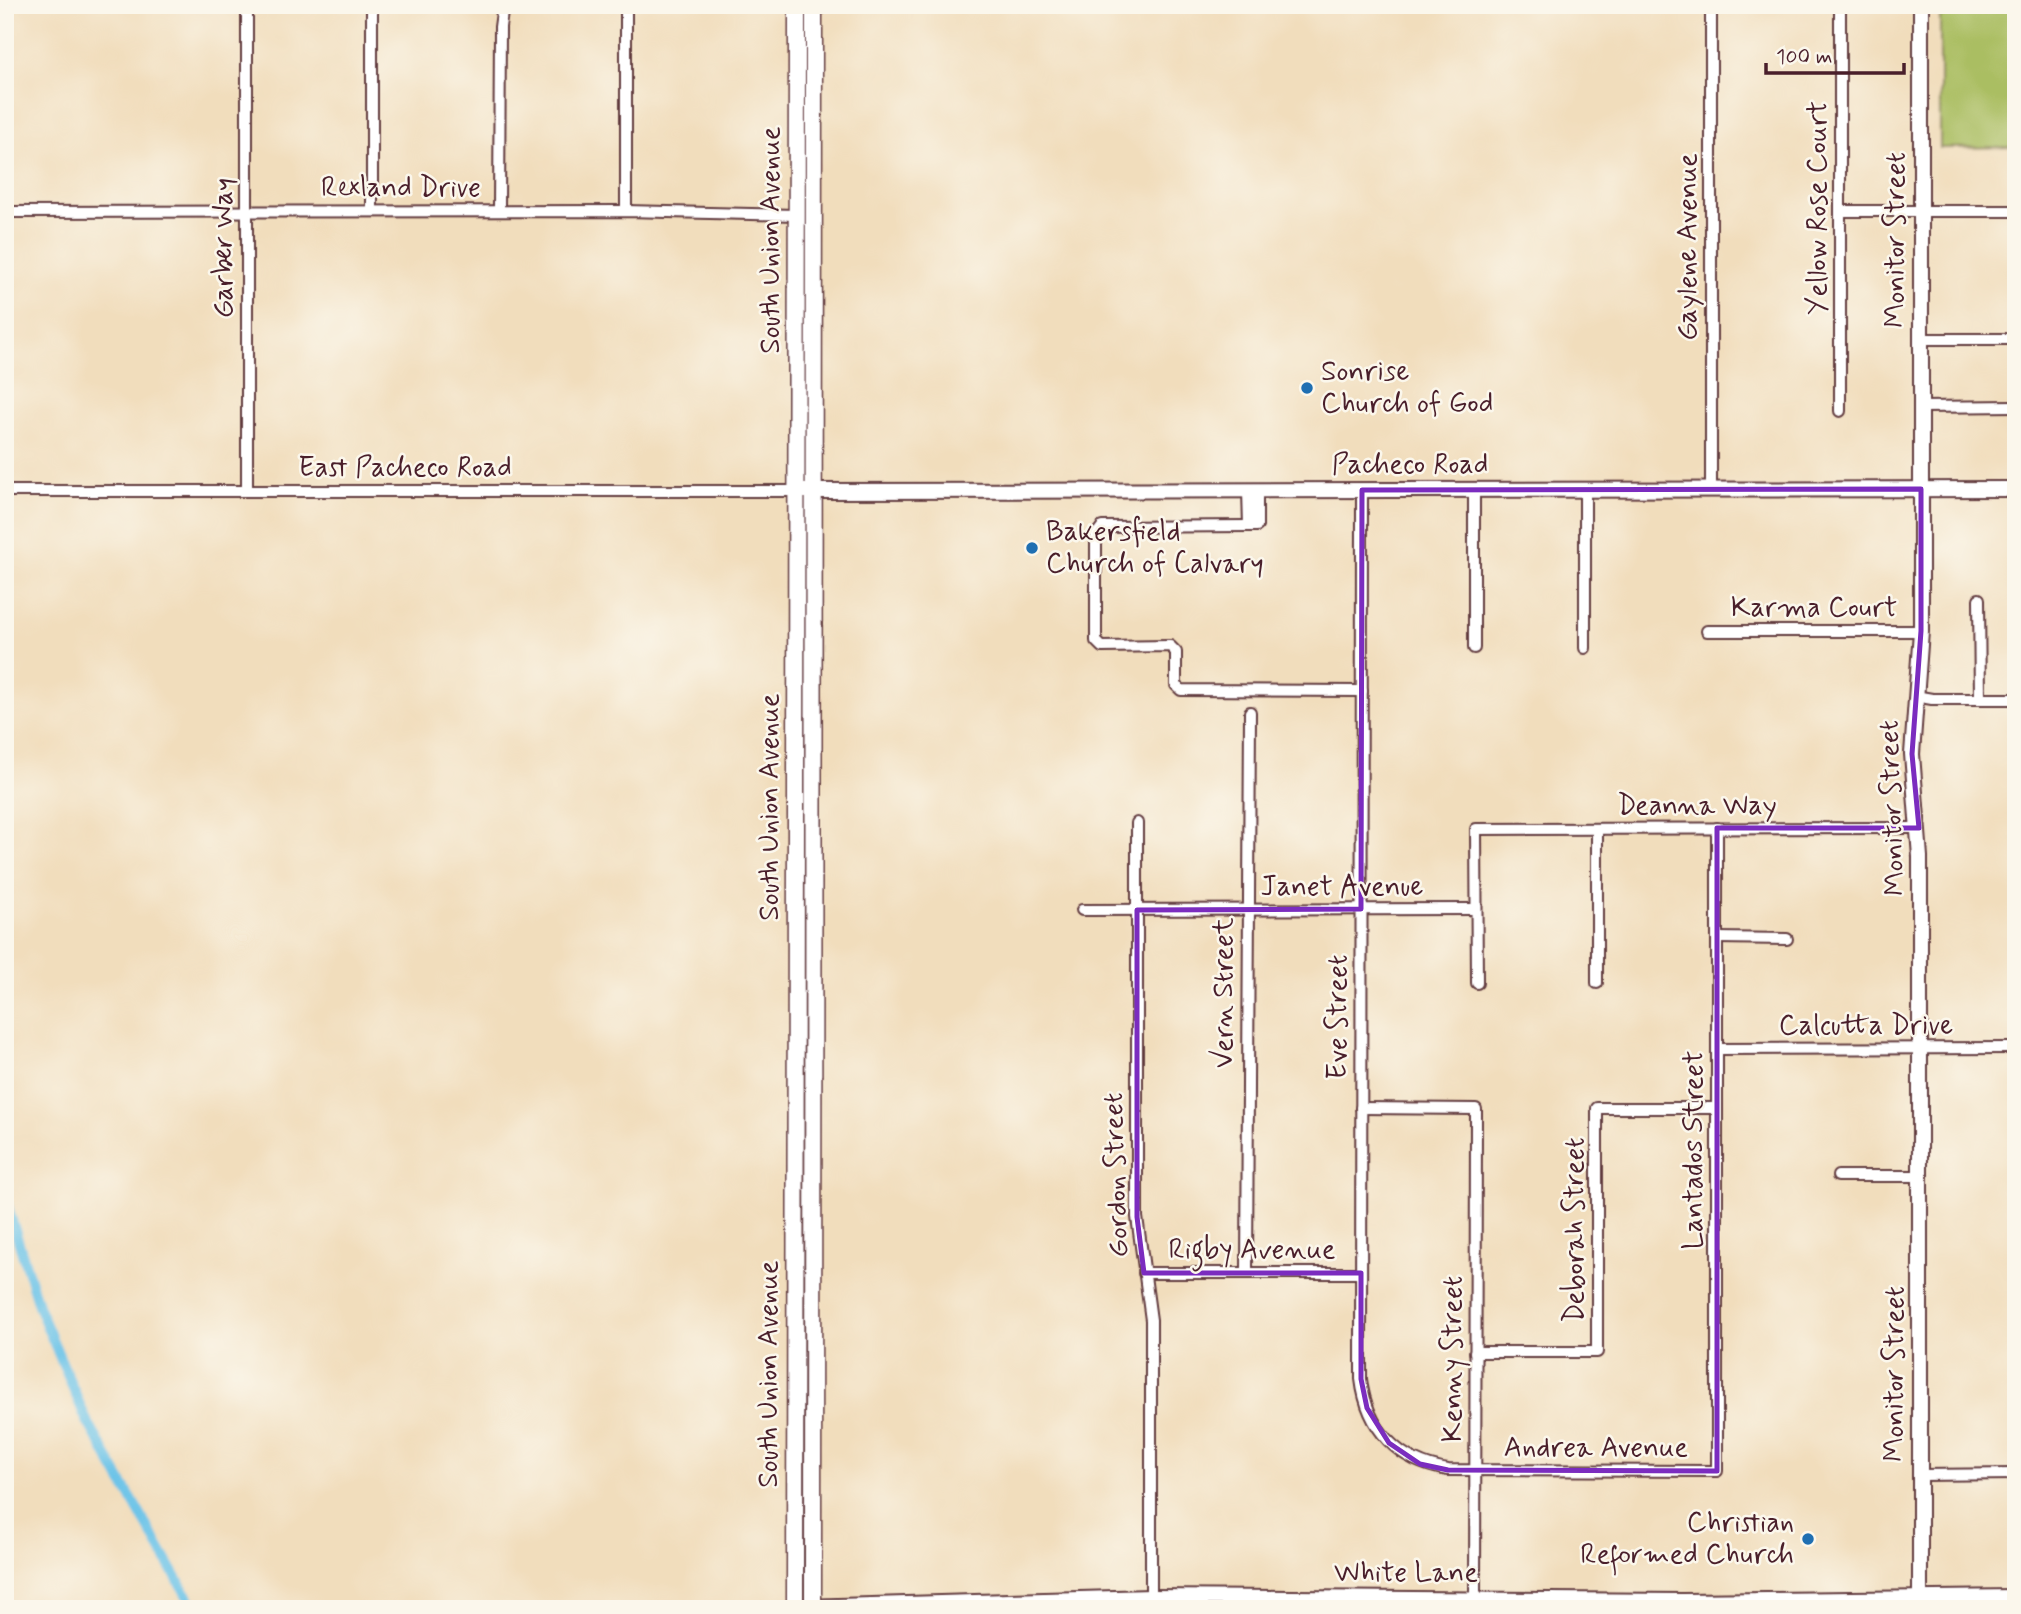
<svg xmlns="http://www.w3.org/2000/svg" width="2021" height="1614" font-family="Mynerve,sans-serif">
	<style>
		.green { fill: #aabe62; stroke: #7a6e46; stroke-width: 2 }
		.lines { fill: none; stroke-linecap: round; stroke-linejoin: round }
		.canal { stroke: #6bc3e8; stroke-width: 10 }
		.street-casing { stroke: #633c41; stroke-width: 14 }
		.secondary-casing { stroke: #633c41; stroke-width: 18 }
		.primary-casing { stroke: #633c41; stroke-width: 19 }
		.street { stroke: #fff; stroke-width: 10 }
		.secondary { stroke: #fff; stroke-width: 14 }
		.primary { stroke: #fff; stroke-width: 16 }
		.marked { fill: none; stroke: #7b2cbf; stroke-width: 5; stroke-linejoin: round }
		.poi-dot { fill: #1f6fb2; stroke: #fbf7ec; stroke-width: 2.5 }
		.labels { text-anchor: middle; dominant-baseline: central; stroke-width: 5; stroke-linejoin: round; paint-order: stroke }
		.street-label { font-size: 28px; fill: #4a1f2b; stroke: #fbf7ec }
		.poi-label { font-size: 28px; fill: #4a1f2b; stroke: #fbf7ec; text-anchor: start }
	</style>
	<rect width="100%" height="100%" fill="#fbf7ec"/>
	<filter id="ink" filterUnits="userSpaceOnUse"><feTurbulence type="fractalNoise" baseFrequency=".0143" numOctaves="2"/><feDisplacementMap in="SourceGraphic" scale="14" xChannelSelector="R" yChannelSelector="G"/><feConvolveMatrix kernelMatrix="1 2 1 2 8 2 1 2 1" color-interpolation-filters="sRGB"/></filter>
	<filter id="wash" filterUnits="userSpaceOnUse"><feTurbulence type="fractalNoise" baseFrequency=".00686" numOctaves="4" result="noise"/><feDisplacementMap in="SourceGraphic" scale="28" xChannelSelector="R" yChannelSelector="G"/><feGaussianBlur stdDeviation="1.57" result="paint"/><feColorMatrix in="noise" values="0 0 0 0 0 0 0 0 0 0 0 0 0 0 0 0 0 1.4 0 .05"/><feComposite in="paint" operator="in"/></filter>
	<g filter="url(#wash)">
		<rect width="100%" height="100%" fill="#f1ddbc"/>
		<polygon class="green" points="1940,5 2016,5 2016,147 1940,148"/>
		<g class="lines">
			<polyline class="canal" points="5,1198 39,1308 86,1419 190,1601"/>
		</g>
	</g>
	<g filter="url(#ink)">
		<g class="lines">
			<g class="street-casing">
				<g id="street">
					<polyline points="372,211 372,5"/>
					<polyline points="499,211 500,27 503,5"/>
					<polyline points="626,211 626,5"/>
					<polyline points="1840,211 2016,211"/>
					<polyline points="5,212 626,211 797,215"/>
					<polyline points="1921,339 2016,339"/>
					<polyline points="1921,407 2016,406"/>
					<polyline points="1840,411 1840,5"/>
					<polyline points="1711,489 1711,5"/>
					<polyline points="1248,490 1249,526 1257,526 1257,490"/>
					<path d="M1362 490 1361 1379C1367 1429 1398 1462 1448 1470L1717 1471V828"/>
					<polyline points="5,491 801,491"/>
					<polyline points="247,491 247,5"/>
					<polyline points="1249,526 1102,527 1096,535 1096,641 1102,647 1170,646 1176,652 1176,685 1181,690 1362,691"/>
					<polyline points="1979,599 1980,699 2016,699"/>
					<polyline points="1707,631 1921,631"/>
					<polyline points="1474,648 1474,490"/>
					<polyline points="1585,648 1585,490"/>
					<polyline points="1915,696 1932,699 1980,699"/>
					<polyline points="1137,823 1137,1217 1151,1320 1151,1609"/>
					<polyline points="1597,829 1597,983"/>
					<polyline points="1082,910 1476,909"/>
					<polyline points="1717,938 1787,939"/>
					<polyline points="1477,983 1476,829 1919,828"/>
					<polyline points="1717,1049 2016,1048"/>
					<polyline points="1361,1108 1476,1109 1475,1609"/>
					<polyline points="1838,1176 1920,1176"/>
					<polyline points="1144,1273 1361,1273"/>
					<polyline points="1247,1273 1250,712"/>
					<polyline points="1475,1352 1597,1352 1597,1108 1717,1108"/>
					<polyline points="1920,1475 2016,1474"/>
				</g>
			</g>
			<g class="secondary-casing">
				<g id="secondary">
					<polyline points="804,491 2016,489"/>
					<polyline points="803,1607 1151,1597 1683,1601 2016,1597"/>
					<polyline points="1920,1609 1920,857 1912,754 1921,631 1921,5"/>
				</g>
			</g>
			<g class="primary-casing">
				<g id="primary">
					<polyline points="795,1609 797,5"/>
					<polyline points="813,1609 814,5"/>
				</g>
			</g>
			<use href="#street" class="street"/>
			<use href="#secondary" class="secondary"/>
			<use href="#primary" class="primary"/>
		</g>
	</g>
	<path class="marked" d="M1921 489V631L1912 754 1919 828H1717V1471L1448 1470 1420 1464 1389 1443 1367 1408 1361 1379V1273H1144L1137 1217V910L1361 909 1362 490Z"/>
	<g class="poi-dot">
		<circle cx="1307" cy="388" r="7"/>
		<circle cx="1032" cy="548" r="7"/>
		<circle cx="1808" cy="1539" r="7"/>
	</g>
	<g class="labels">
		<g class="street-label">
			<text x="401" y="188">Rexland Drive</text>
			<text transform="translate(1818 208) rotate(-90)">Yellow Rose Court</text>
			<text transform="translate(771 240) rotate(-90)">South Union Avenue</text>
			<text transform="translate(1896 240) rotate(-90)">Monitor Street</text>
			<text transform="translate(1688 247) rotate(-90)">Gaylene Avenue</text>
			<text transform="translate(224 248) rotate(-90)">Garber Way</text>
			<text x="1410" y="465">Pacheco Road</text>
			<text x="405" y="468">East Pacheco Road</text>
			<text x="1814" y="608">Karma Court</text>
			<text x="1697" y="806">Deanna Way</text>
			<text transform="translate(770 807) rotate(-90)">South Union Avenue</text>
			<text transform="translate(1893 808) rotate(-92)">Monitor Street</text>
			<text x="1342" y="887">Janet Avenue</text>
			<text transform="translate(1224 993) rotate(-90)">Vern Street</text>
			<text transform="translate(1338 1017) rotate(-90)">Eve Street</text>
			<text x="1866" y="1026">Calcutta Drive</text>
			<text transform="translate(1694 1150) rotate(-90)">Lantados Street</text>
			<text transform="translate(1117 1175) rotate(-92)">Gordon Street</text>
			<text transform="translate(1575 1230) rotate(-90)">Deborah Street</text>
			<text x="1252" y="1250">Rigby Avenue</text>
			<text transform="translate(1453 1359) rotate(-90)">Kenny Street</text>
			<text transform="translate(769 1374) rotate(-90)">South Union Avenue</text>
			<text transform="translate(1895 1374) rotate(-90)">Monitor Street</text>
			<text x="1596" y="1448">Andrea Avenue</text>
			<text x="1406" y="1573">White Lane</text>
		</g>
		<g class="poi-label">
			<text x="1321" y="372">Sonrise<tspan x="1321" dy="32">Church of God</tspan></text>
			<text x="1046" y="532">Bakersfield<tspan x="1046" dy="32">Church of Calvary</tspan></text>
			<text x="1794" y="1523" text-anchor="end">Christian<tspan x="1794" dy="32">Reformed Church</tspan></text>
		</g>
	</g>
	<rect width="2021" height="1614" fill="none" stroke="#fbf7ec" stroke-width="28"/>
	<path d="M1766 63v10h138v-10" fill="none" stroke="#4a1f2b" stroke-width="3.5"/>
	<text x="1776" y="63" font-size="21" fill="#4a1f2b" stroke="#fbf7ec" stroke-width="5" paint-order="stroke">100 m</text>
</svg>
